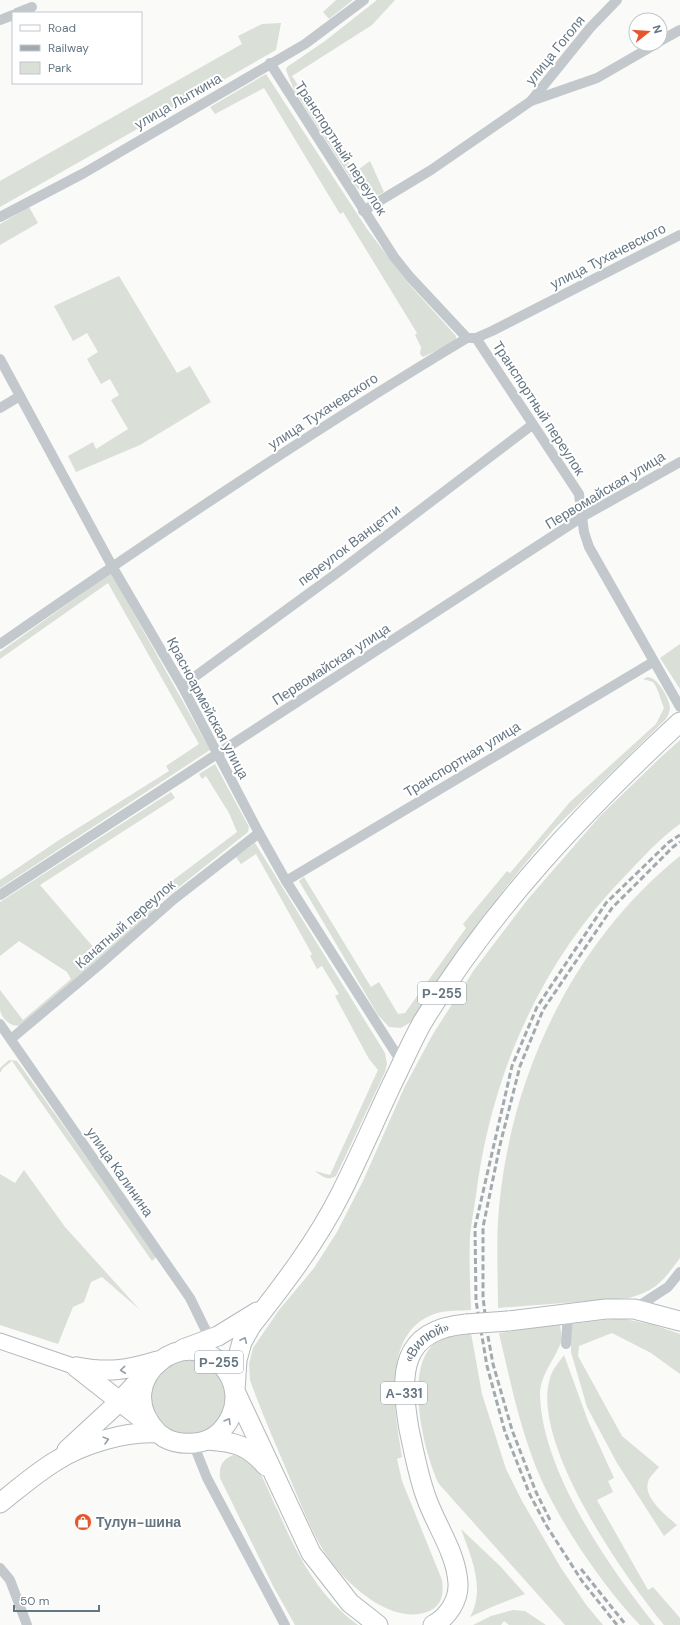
<svg xmlns="http://www.w3.org/2000/svg" width="680" height="1625" font-family="'DM Sans',sans-serif">
	<style>
		.green { fill: #dadfd7 }
		.lines { fill: none; stroke-linecap: round; stroke-linejoin: round }
		.secondary-casing { stroke: #b3babf; stroke-width: 17 }
		.highway-casing { stroke: #b4b9bd; stroke-width: 21 }
		.street { stroke: #c3c8cc; stroke-width: 10 }
		.secondary { stroke: #fff; stroke-width: 15 }
		.highway { stroke: #fff; stroke-width: 19 }
		.rail { stroke: #a2aab0; stroke-width: 3; stroke-dasharray: 6 3; stroke-linecap: butt }
		.highway-bridge-casing { stroke: #b4b9bd; stroke-width: 21; stroke-linecap: butt }
		.highway-bridge { stroke: #fff; stroke-width: 19 }
		.oneway { stroke: #939fa8 }
		.labels { text-anchor: middle; dominant-baseline: central; stroke-width: 4; stroke-linejoin: round; paint-order: stroke }
		.shield { fill: #fff; stroke: #939fa8; stroke-width: 1 }
		.shield-label { font-size: 13px; font-weight: bold; fill: #657683 }
		.street-label { font-size: 14px; fill: #657683; stroke: #fff }
		.poi-label { font-size: 14px; font-weight: bold; fill: #657683; stroke: #fff; text-anchor: start }
	</style>
	<rect width="100%" height="100%" fill="#fafaf8"/>
	<g class="green">
		<polygon points="336,0 353,0 329,19 323,12"/>
		<path d="M377 0H395L372 25 292 76 355 172 370 161 384 192C372 199 366 196 356 187L294 90 286 70 287 67 325 41Z"/>
		<polygon points="281,23 276,50 0,207 0,181 242,44 238,36 262,24"/>
		<polygon points="266,74 367,229 408,283 456,336 456,339 453,343 423,357 420,354 421,347 415,335 417,333 343,212 340,214 264,88 215,114 210,107"/>
		<polygon points="29,207 38,223 0,245 0,224"/>
		<polygon points="119,276 177,373 190,366 211,402 140,445 76,472 68,456 93,442 96,449 128,429 111,400 119,395 110,379 101,384 87,359 98,352 87,333 73,341 54,306"/>
		<polygon points="111,573 210,750 0,888 0,880 59,840 169,771 166,766 199,744 108,583 0,659 0,652"/>
		<polygon points="680,644 680,689 660,658"/>
		<path d="M648 677C658 678 669 698 670 707 670 712 668 715 666 719L556 827C503 888 453 953 411 1022L401 1028 389 1027 378 1015 299 881 304 877 371 987 379 982 398 1014 405 1013 466 928 463 924 507 871 510 873 570 802 656 724 664 708C660 699 659 690 653 682L643 679Z"/>
		<path d="M680 740V824C659 839 643 857 625 876 540 963 491 1076 476 1195 474 1209 471 1224 470 1237 469 1262 470 1286 471 1310 460 1311 448 1310 437 1313 379 1331 395 1414 402 1457L397 1459 402 1481 442 1580C444 1595 442 1606 427 1612 389 1625 344 1582 325 1553 311 1531 301 1504 291 1481 277 1447 262 1414 250 1380L249 1364 253 1348 279 1310 314 1268 337 1232 363 1181 405 1086 433 1034 474 970 528 899 601 815 661 757Z"/>
		<path d="M215 764 249 827 248 832 159 903 147 917 24 1024C14 1030 2 1020 0 1010 0 1004 0 997 0 990L23 1020 71 979 67 972 19 941 0 956V902L171 792 175 798 40 885 100 955 138 919 158 895 156 893 237 832 229 813 206 776 202 779 199 774Z"/>
		<path d="M255 843 385 1053 387 1064 385 1072 336 1176C327 1181 323 1177 315 1171L330 1175 378 1070 369 1059 335 996 339 994 322 966 317 969 310 956 312 954 256 854 241 864 236 857Z"/>
		<path d="M680 856V1258C663 1281 657 1290 629 1298L498 1308C498 1275 496 1241 499 1208 511 1074 574 941 680 856Z"/>
		<polygon points="9,1060 17,1061 157,1256 152,1261 12,1061 3,1068 0,1073 0,1068"/>
		<polygon points="24,1170 65,1227 140,1310 102,1277 91,1282 84,1302 73,1307 58,1344 0,1325 0,1174 15,1183"/>
		<path d="M620 1318 654 1325 680 1334V1374L651 1353 612 1333 579 1346 578 1356 622 1436 659 1467C656 1471 649 1477 648 1482 643 1498 667 1516 677 1525L664 1536 617 1463 587 1407 571 1352V1324Z"/>
		<path d="M560 1324C560 1330 563 1337 561 1342 555 1360 540 1374 540 1395 542 1471 608 1566 655 1625H640C601 1584 554 1515 534 1462 518 1420 509 1376 499 1333Z"/>
		<path d="M471 1333 482 1394 506 1469 522 1501 561 1568 587 1606 603 1625H565L439 1484C424 1454 401 1362 439 1340 448 1334 461 1334 471 1333Z"/>
		<path d="M564 1355 588 1421 614 1478 608 1481 613 1492 597 1500 648 1590 653 1587 680 1618V1625H664C624 1576 530 1443 550 1378 552 1370 559 1362 564 1355Z"/>
		<polygon points="197,1360 215,1370 227,1391 224,1414 209,1431 186,1437 165,1429 150,1403 152,1382 173,1362"/>
		<path d="M233 1455C243 1456 252 1461 258 1470 266 1482 271 1498 278 1511 297 1555 318 1596 358 1625H295L273 1586 220 1478C219 1466 222 1460 233 1455Z"/>
		<path d="M461 1529 501 1567 525 1594 494 1606 470 1617C486 1589 471 1557 461 1529Z"/>
		<polygon points="513,1610 525,1611 546,1625 509,1625 504,1621 501,1625 473,1625 491,1616"/>
	</g>
	<g class="lines">
		<g class="secondary-casing">
			<polyline id="secondary" points="0,1341 76,1367"/>
		</g>
		<g class="highway-casing">
			<g id="highway">
				<polyline points="508,1321 606,1309 634,1309 680,1321"/>
				<polyline points="183,1349 218,1336 257,1312"/>
				<polyline points="76,1367 151,1426"/>
				<path d="M77 1367C108 1373 128 1370 157 1361"/>
				<path d="M208 1440C235 1442 248 1445 266 1466"/>
				<polyline points="67,1450 119,1402 146,1373"/>
				<path d="M0 1503C18 1489 36 1473 56 1461 82 1444 126 1431 157 1433 160 1434 162 1436 165 1438 174 1443 183 1444 194 1443 211 1442 224 1431 231 1416 237 1403 236 1387 229 1375 194 1314 105 1379 158 1433"/>
				<path d="M378 1625 350 1603 311 1553 235 1391 237 1360 242 1342 251 1326C284 1284 317 1241 341 1193 359 1157 375 1120 392 1084 402 1064 411 1043 422 1023 491 909 583 812 680 722"/>
				<path id="s1" d="M433 1625C448 1617 459 1600 458 1583 456 1552 436 1526 426 1497 418 1475 414 1452 409 1429 400 1375 399 1330 466 1324"/>
			</g>
		</g>
		<g class="street">
			<polyline points="17,13 32,7"/>
			<polyline points="0,20 13,15"/>
			<polyline points="660,41 680,30"/>
			<polyline points="270,63 394,257 410,277 467,338"/>
			<polyline points="531,101 597,78 656,44"/>
			<polyline points="363,211 431,170 531,101 590,28 617,0"/>
			<polyline points="0,217 84,173 305,44 364,0"/>
			<polyline points="476,338 579,494 584,532 589,547 680,707"/>
			<polyline points="0,359 112,566 182,686 259,833 286,881 402,1063"/>
			<polyline points="0,408 20,396"/>
			<path d="M0 644C153 538 307 434 467 338H476L492 331 680 235"/>
			<polyline points="182,686 341,570 532,425"/>
			<polyline points="286,881 653,662"/>
			<polyline points="0,895 582,517 680,462"/>
			<polyline points="0,1024 190,1298 212,1343"/>
			<polyline points="11,1039 98,966 174,899 259,833"/>
			<polyline points="634,1309 668,1287 680,1272"/>
			<polyline points="566,1344 568,1313"/>
			<polyline points="193,1443 207,1478 285,1625"/>
			<polyline points="0,1568 10,1580 27,1625"/>
		</g>
		<use href="#secondary" class="secondary"/>
		<use href="#highway" class="highway"/>
		<g class="rail">
			<polyline points="550,1520 536,1492 512,1430 493,1364 487,1331 483,1297 483,1227 500,1145 520,1066 543,1010 612,908 673,847 680,842"/>
			<polyline points="581,1569 626,1625"/>
			<polyline points="617,1625 582,1581 546,1525 530,1495 505,1432 487,1366 476,1301 475,1227 512,1066 537,1007 606,903 669,842 680,835"/>
		</g>
		<g class="highway-bridge-casing">
			<polyline id="highway-bridge" points="466,1324 508,1321"/>
		</g>
		<use href="#highway-bridge" class="highway-bridge"/>
	</g>
	<defs><path id="oneway-chevron" d="M-2-3.5L2.5 0L-2 3.5" fill="none" stroke-width="1.6" stroke-linecap="round" stroke-linejoin="round"/></defs>
	<g class="oneway">
		<use href="#oneway-chevron" transform="translate(244 1340) rotate(-65)"/>
		<use href="#oneway-chevron" transform="translate(123 1370) rotate(174)"/>
		<use href="#oneway-chevron" transform="translate(228 1421) rotate(-60)"/>
		<use href="#oneway-chevron" transform="translate(106 1440) rotate(-15)"/>
	</g>
	<defs>
		<g id="shop-disc" transform="scale(0.9)"><circle r="9.5" fill="#e4572e" stroke="#fff"/><path d="M-5-2.5h2.3a2.7 3.5 0 0 1 5.4 0H5L5.5 6h-11ZM-1.5-2.5h3a1.5 2.3 0 0 0-3 0Z" fill="#fff"/></g>
	</defs>
	<g fill-rule="evenodd">
		<use href="#shop-disc" x="83" y="1522"/>
	</g>
	<g class="labels">
		<g class="shield">
			<rect x="418" y="982" width="48" height="22" rx="3"/>
			<rect x="195" y="1351" width="48" height="22" rx="3"/>
			<rect x="381" y="1382" width="46" height="22" rx="3"/>
		</g>
		<g class="shield-label">
			<text x="442" y="993">Р-255</text>
			<text x="219" y="1362">Р-255</text>
			<text x="404" y="1393">А-331</text>
		</g>
		<g class="street-label">
			<text transform="translate(555 50) rotate(-51)">улица Гоголя</text>
			<text transform="translate(178 101) rotate(-30)">улица Лыткина</text>
			<text transform="translate(341 148) rotate(57)">Транспортный переулок</text>
			<text transform="translate(608 256) rotate(-27)">улица Тухачевского</text>
			<text transform="translate(539 408) rotate(57)">Транспортный переулок</text>
			<text transform="translate(323 411) rotate(-33)">улица Тухачевского</text>
			<text transform="translate(605 490) rotate(-31)">Первомайская улица</text>
			<text transform="translate(349 545) rotate(-37)">переулок Ванцетти</text>
			<text transform="translate(331 664) rotate(-33)">Первомайская улица</text>
			<text transform="translate(208 708) rotate(62)">Красноармейская улица</text>
			<text transform="translate(462 759) rotate(-31)">Транспортная улица</text>
			<text transform="translate(125 924) rotate(-41)">Канатный переулок</text>
			<text transform="translate(120 1172) rotate(55)">улица Калинина</text>
			<text stroke="none"><textPath href="#s1" startOffset="310">«Вилюй»</textPath></text>
		</g>
		<g class="poi-label">
			<text x="96" y="1522">Тулун-шина</text>
		</g>
	</g>
	<rect x="12" y="12" width="130" height="72" fill="#ffffff" stroke="#c1c8cd"/>
	<rect x="20" y="25" width="20" height="6" fill="#ffffff" stroke="#c1c8cd"/>
	<text x="48" y="32" font-size="12" fill="#657683">Road</text>
	<rect x="20" y="45" width="20" height="6" fill="#a2aab0" stroke="#c1c8cd"/>
	<text x="48" y="52" font-size="12" fill="#657683">Railway</text>
	<rect x="20" y="62" width="20" height="12" fill="#dadfd7" stroke="#c1c8cd"/>
	<text x="48" y="72" font-size="12" fill="#657683">Park</text>
	<g transform="translate(648 32) rotate(73)"><circle r="19" fill="#ffffff" stroke="#c1c8cd"/>
	<path d="M0-3L7 15L0 10L-7 15Z" fill="#e4572e"/>
	<text y="-6" font-size="11" font-weight="bold" text-anchor="middle" fill="#657683">N</text>
	</g>
	<path d="M14 1605v6h85v-6" fill="none" stroke="#657683" stroke-width="2"/>
	<text x="20" y="1605" font-size="12" fill="#657683" stroke="#ffffff" stroke-width="3" paint-order="stroke">50 m</text>
</svg>
